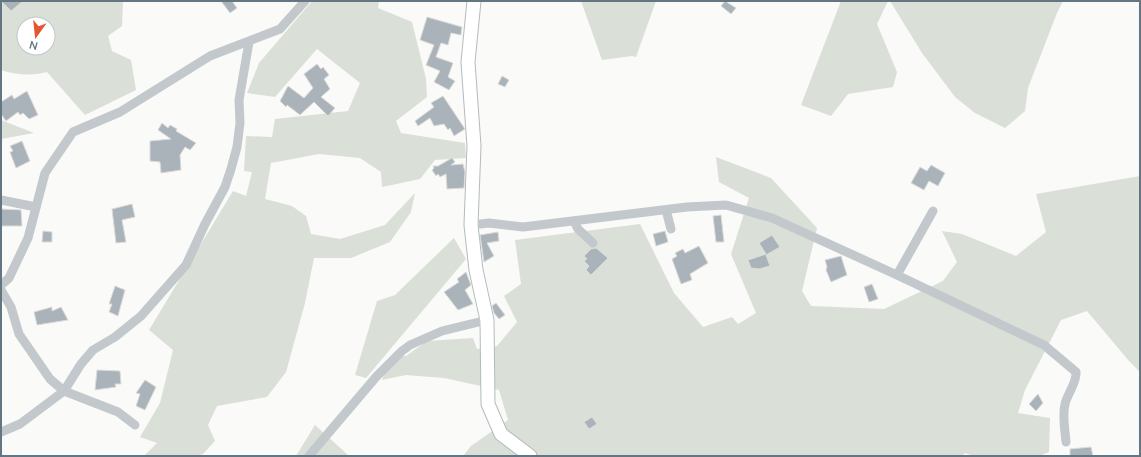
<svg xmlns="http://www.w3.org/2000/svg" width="1141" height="457" font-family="'Nunito Sans',sans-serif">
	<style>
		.green { fill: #dadfd7; fill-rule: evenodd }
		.building { fill: #aab3b9; stroke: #dcdcda }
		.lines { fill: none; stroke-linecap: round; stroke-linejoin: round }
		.secondary-casing { stroke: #b3babf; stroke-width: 15 }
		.street { stroke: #c3c8cc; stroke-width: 9 }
		.secondary { stroke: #fff; stroke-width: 13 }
	</style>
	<rect width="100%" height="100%" fill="#fafaf8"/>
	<g class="green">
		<path d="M1 1H123L122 26 108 36 112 51 131 60 136 90 85 115 47 72C33 76 15 75 1 70ZM24 24H48V48H24Z"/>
		<polygon points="312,1 379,1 378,8 412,22 426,79 427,97 396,121 401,133 465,143 466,158 435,160 420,179 382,187 381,172 360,158 319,154 271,163 265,199 292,206 306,216 311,234 340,239 385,225 415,193 411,212 390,242 351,258 314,258 305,303 286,372 267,397 217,406 208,425 215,441 203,454 195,456 144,456 157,443 140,437 160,403 173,350 149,330 233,191 246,196 252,172 244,171 246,136 272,137 275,119 348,111 360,83 317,49 275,97 247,93 259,63"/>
		<polygon points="581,1 656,1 636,57 632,56 602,60"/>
		<polygon points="841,1 888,1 877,24 897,72 893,87 848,94 831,116 801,105"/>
		<polygon points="890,1 1063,1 1057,13 1028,88 1025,111 1005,128 975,113 955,97 922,53"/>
		<polygon points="1,120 34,133 1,139"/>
		<polygon points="716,157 771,178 817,228 802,291 811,306 884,309 943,281 957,262 942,231 962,234 1016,256 1046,232 1036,194 1140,176 1140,372 1129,361 1087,311 1061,320 1025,390 1018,413 1050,418 1049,452 1039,456 974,456 965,453 962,456 463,456 471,446 508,420 499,390 444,378 406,375 382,380 391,357 406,356 427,341 473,338 477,349 497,346 517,322 504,296 521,284 515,240 640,224 674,293 703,327 732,317 738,324 756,313 731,254 749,198 719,182"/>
		<polygon points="454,238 466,259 366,378 355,375 377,301 395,295"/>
		<polygon points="315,425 349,456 296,456"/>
	</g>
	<g class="building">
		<polygon points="1,1 23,1 11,11"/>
		<polygon points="221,1 232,1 237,8 230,13"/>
		<polygon points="725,1 736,8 731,14 721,6"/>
		<polygon points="427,17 462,27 461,35 451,33 448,45 441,43 436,57 453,63 448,77 455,81 449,90 434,82 440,71 426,65 434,45 420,40"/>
		<polygon points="317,64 321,69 323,67 329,75 324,79 330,89 321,97 335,108 328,116 314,102 300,115 287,105 286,107 280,101 288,86 304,98 313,88 304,74"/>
		<polygon points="502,76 509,80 505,87 498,84"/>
		<polygon points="27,91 38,115 29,119 23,113 20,115 18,112 6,121 1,114 1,102 12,95 14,99"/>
		<polygon points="443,96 465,129 454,136 450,128 448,130 444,124 434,126 430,118 418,126 415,121 434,107 431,103"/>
		<polygon points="162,123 168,128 170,125 177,129 176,131 196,143 190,150 185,147 180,155 181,170 161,173 160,162 150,161 150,141 171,139 158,130"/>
		<polygon points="22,141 30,161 16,168 11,155 10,152 13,151 10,146"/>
		<polygon points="452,158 455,162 451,165 463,164 465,172 464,188 447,189 446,174 440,177 438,174 436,176 432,170 434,168 433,166 438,166"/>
		<polygon points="931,165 945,173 938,186 929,181 924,190 911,183 920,167 927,171"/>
		<polygon points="132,204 135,217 122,220 126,242 116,243 112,209"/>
		<polygon points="1,209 21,210 22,226 1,226"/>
		<polygon points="721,215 724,242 716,242 713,216"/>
		<polygon points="43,231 52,232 52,242 42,242"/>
		<polygon points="665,231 668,242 656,246 653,234"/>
		<polygon points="498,232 499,241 487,243 494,256 484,262 480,235"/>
		<polygon points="772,235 780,247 766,255 770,266 759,269 751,268 748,260 766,254 759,243"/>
		<polygon points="699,246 708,263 690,274 692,280 681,284 672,259 677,256 675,253 683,249 685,253"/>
		<polygon points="596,248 608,258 591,275 586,270 589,266 584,261 587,259 584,256 591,249"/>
		<polygon points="841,256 847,275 831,282 826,270 827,267 825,260"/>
		<polygon points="466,272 471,285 465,290 473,304 458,310 444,292 459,282 457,279"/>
		<polygon points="872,284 878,299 869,302 864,287"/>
		<polygon points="115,286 125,290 118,316 109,312 112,304 109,304"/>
		<polygon points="496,303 505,315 499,319 494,313 492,306"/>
		<polygon points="52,307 52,311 61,307 68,320 37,325 34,312"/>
		<polygon points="97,370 120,371 121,384 115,384 116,387 95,390"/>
		<polygon points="145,380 156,387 145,410 136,406 140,394 136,393"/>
		<polygon points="1038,394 1043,403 1036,411 1029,404"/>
		<polygon points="592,417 597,424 589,429 584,422"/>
		<polygon points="1091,447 1093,456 1070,456 1070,449"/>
	</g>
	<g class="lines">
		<g class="secondary-casing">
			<polyline id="secondary" points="474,1 468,62 474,146 471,225 476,270 487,320 488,404 501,434 530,456"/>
		</g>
		<g class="street">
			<polyline points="1,200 36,207"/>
			<polyline points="666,210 671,229"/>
			<path d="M933 211 897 275 1044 345 1076 372C1077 383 1067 394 1065 404 1062 417 1065 429 1066 442"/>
			<polyline points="574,221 578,229 593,243"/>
			<polyline points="471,225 489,223 523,227 687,207 726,205 772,218 897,275"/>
			<polyline points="1,285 9,278 28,238 45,173 73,132 120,112 210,56 280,29 305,1"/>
			<polyline points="1,290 11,307 19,334 50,379 64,391 118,412 135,425"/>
			<polyline points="1,432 20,424 64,391 81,364 93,350 115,337 141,316 186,265 205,224 225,187 231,169 237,147 240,123 239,100 249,42"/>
			<polyline points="309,456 376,377 402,351 410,345 442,331 487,320"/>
		</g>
		<use href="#secondary" class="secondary"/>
	</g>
	<rect width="1141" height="457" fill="none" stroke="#657683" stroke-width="4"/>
	<g transform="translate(36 36) rotate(195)"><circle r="19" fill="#ffffff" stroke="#c1c8cd"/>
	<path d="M0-3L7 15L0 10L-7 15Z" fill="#e4572e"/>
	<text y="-6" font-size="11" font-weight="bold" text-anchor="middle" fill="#657683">N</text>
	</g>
</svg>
